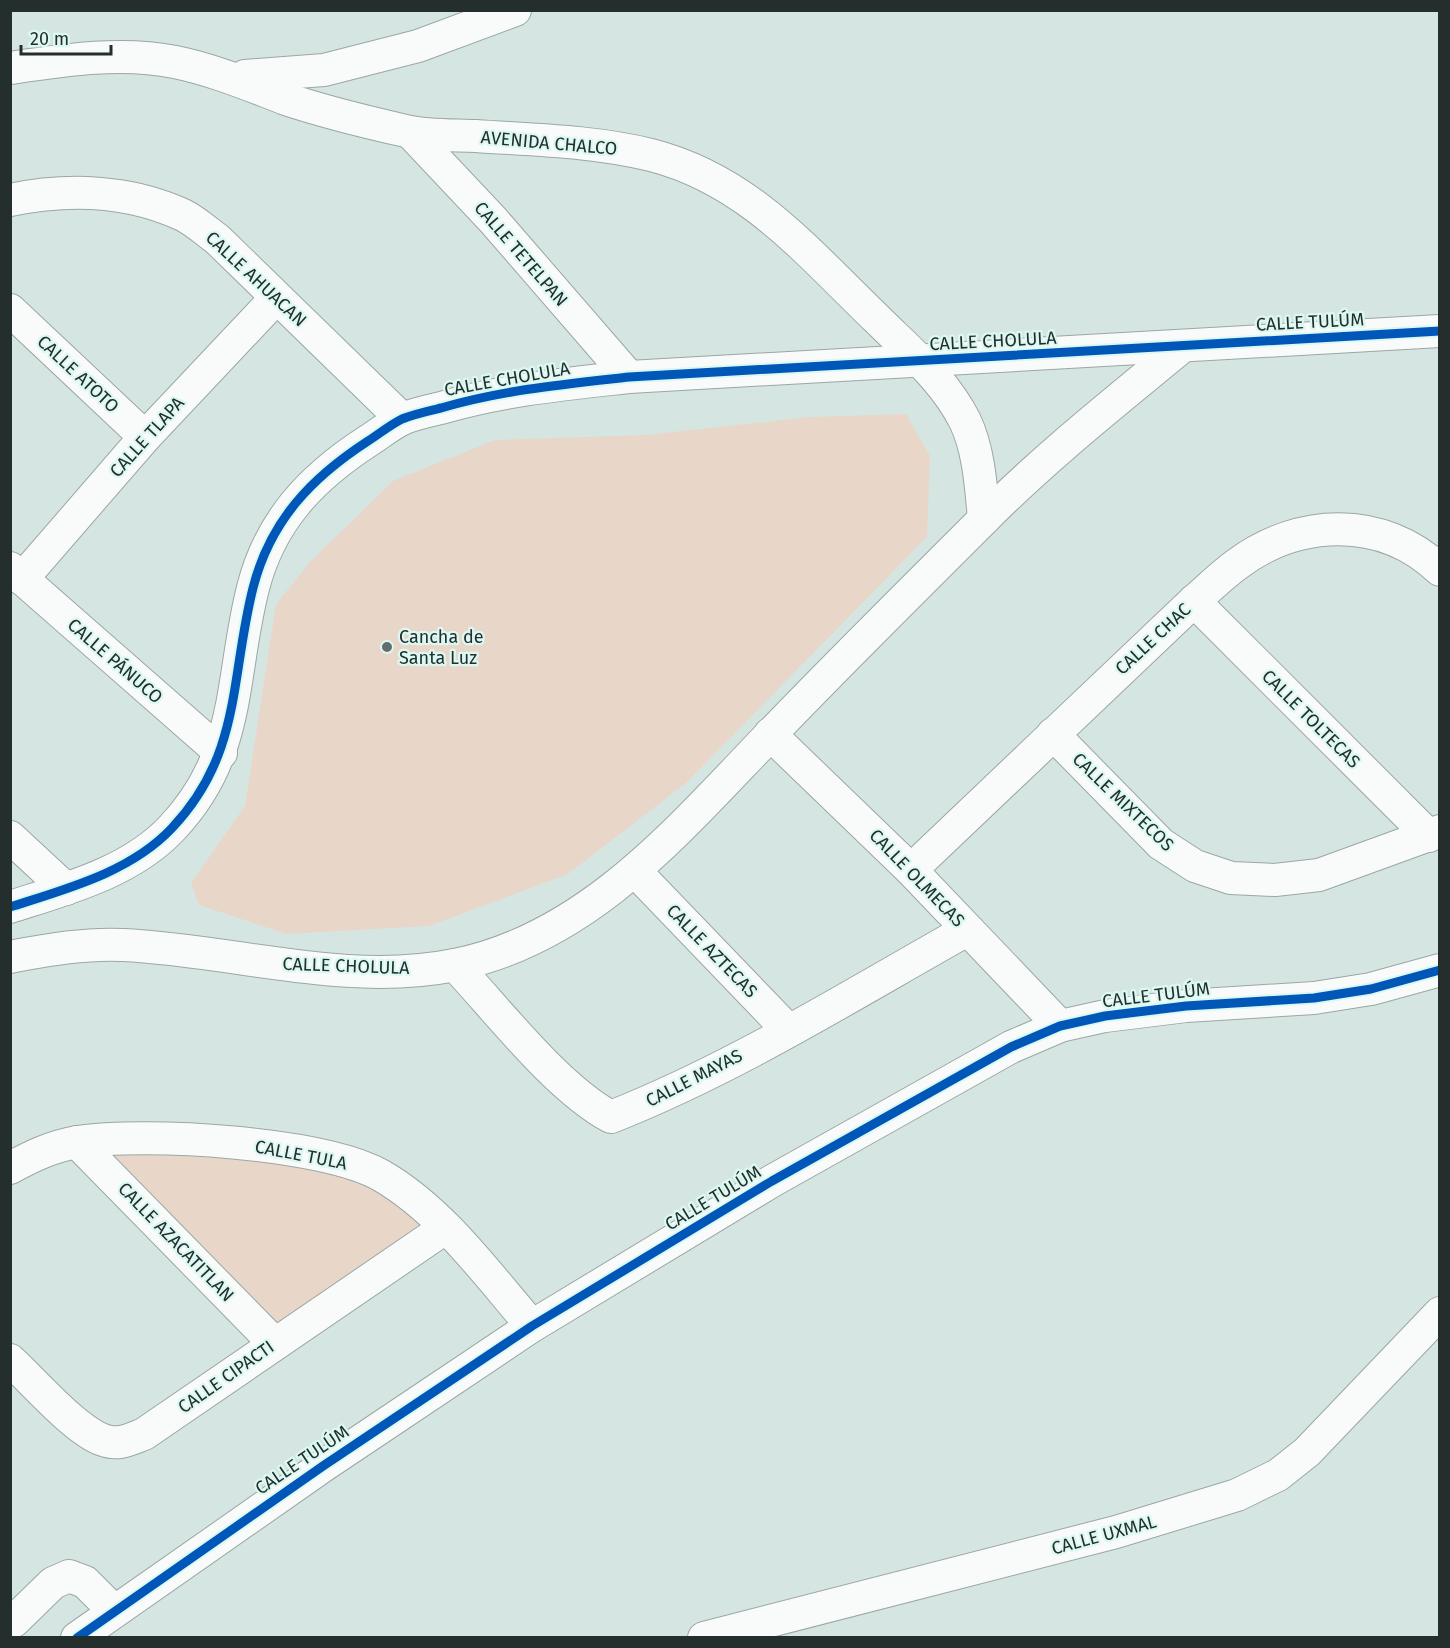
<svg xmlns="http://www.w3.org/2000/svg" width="1450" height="1648" font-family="'Fira Sans',sans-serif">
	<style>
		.green { fill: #e8d7c9 }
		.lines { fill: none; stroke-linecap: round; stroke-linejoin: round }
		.minor-casing { stroke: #9ba7a4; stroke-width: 34 }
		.minor { stroke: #f9fbfb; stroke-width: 32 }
		.cycleway-casing { stroke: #dcf8f2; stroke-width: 13 }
		.cycleway { stroke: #0057b8; stroke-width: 9 }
		.poi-dot { fill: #626e6c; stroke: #dcf8f2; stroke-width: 2 }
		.labels { text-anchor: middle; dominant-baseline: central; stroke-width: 4.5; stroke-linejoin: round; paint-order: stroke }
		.street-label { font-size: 18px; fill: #242e2c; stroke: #dcf8f2 }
		.poi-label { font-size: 18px; fill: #242e2c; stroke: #dcf8f2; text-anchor: start }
	</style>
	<rect width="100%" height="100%" fill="#d5e5e2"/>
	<g class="green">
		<polygon points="906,414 930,456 927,537 686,783 568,874 429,926 287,934 199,905 191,883 245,806 276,604 310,562 393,481 495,440 645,435 810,417"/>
		<polygon points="83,1144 343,1165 443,1228 275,1340"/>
	</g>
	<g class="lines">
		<g class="minor-casing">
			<g id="minor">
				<path d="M10 68C64 60 121 51 175 62 214 70 249 85 286 99 325 112 366 122 406 131 428 136 453 135 476 136 535 140 594 141 651 155 749 180 808 253 877 319 909 351 944 379 965 421 979 450 981 487 984 519"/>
				<polyline points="245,76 324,70 418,46 515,10"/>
				<polyline points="411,133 493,220 629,377"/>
				<path d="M10 200C68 188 129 190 183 215 195 221 206 231 217 239L402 419"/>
				<polyline points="10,310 145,437"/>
				<polyline points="10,568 221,753"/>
				<polyline points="22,579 145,437 276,298"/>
				<polyline points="1194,601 1429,836"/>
				<polyline points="770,734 911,870 1060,1026"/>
				<polyline points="1053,734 1161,844 1195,866 1231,878 1275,880 1319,875 1440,831"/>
				<polyline points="10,837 66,889"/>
				<path d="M911 870 1194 601C1208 589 1221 576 1236 565 1298 518 1382 515 1440 570"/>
				<polyline points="636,872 788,1030"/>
				<path d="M10 907C66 889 131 872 172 828 242 754 230 678 253 588 270 521 311 478 368 441 379 434 390 425 402 419 414 414 428 411 441 408 502 390 566 384 629 377L1440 331"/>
				<path d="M10 957C48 950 85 943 123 945 233 950 345 987 455 965 589 938 680 828 770 735 839 663 910 593 980 523 1043 459 1114 403 1183 346"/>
				<path d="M455 965C498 1011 557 1088 611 1117 735 1068 851 995 967 930"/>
				<polyline points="77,1142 274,1343"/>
				<path d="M10 1168C32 1156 53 1146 78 1142 146 1132 323 1142 382 1176 442 1211 487 1274 532 1326"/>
				<path d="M10 1360C34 1382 75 1430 103 1440 118 1446 131 1439 144 1434L445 1228"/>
				<polyline points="14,1621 53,1583 69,1576 85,1582 113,1610"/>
				<polyline points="77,1638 323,1466 532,1326 772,1181 1011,1047 1060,1026 1105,1016 1186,1006 1314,998 1371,989 1440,970"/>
				<polyline points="704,1638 1116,1532 1237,1495 1278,1475 1307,1452 1440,1313"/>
			</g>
		</g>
		<use href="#minor" class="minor"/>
		<g class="cycleway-casing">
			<g id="cycleway">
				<path d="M10 907C66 889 131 872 172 828 242 754 230 678 253 588 270 521 311 478 368 441 379 434 390 425 402 419 414 414 428 411 441 408 502 390 566 384 629 377L1440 331"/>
				<polyline points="77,1638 323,1466 532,1326 772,1181 1011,1047 1060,1026 1105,1016 1186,1006 1314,998 1371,989 1440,970"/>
			</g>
		</g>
		<use href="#cycleway" class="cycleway"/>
	</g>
	<circle class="poi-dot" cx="387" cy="647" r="6"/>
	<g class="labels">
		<g class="street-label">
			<text transform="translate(549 143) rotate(5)">AVENIDA CHALCO</text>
			<text transform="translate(521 254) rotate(49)">CALLE TETELPAN</text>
			<text transform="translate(256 279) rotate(43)">CALLE AHUACAN</text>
			<text transform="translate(1310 322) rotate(-3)">CALLE TULÚM</text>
			<text transform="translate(993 341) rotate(-3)">CALLE CHOLULA</text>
			<text transform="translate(78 374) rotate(43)">CALLE ATOTO</text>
			<text transform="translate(507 379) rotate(-10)">CALLE CHOLULA</text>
			<text transform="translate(147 437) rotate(-48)">CALLE TLAPA</text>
			<text transform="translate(1153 639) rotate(-43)">CALLE CHAC</text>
			<text transform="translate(115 661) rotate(41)">CALLE PÁNUCO</text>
			<text transform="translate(1311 719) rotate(45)">CALLE TOLTECAS</text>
			<text transform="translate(1123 802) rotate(44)">CALLE MIXTECOS</text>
			<text transform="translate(917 878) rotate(46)">CALLE OLMECAS</text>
			<text transform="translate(712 951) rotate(46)">CALLE AZTECAS</text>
			<text transform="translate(346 966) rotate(2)">CALLE CHOLULA</text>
			<text transform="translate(1156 995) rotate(-7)">CALLE TULÚM</text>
			<text transform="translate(694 1078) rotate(-27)">CALLE MAYAS</text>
			<text transform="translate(301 1155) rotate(11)">CALLE TULA</text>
			<text transform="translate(713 1198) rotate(-31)">CALLE TULÚM</text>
			<text transform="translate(176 1242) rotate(46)">CALLE AZACATITLAN</text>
			<text transform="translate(226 1377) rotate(-35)">CALLE CIPACTI</text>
			<text transform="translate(302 1460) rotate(-34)">CALLE TULÚM</text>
			<text transform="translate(1104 1535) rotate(-15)">CALLE UXMAL</text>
		</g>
		<g class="poi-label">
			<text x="399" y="637">Cancha de<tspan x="399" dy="21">Santa Luz</tspan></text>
		</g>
	</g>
	<rect width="1450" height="1648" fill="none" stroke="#242e2c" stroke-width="24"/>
	<path d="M21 45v9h90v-9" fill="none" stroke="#242e2c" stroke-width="3"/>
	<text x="30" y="45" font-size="18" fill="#242e2c" stroke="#dcf8f2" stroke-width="4.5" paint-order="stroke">20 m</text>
</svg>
